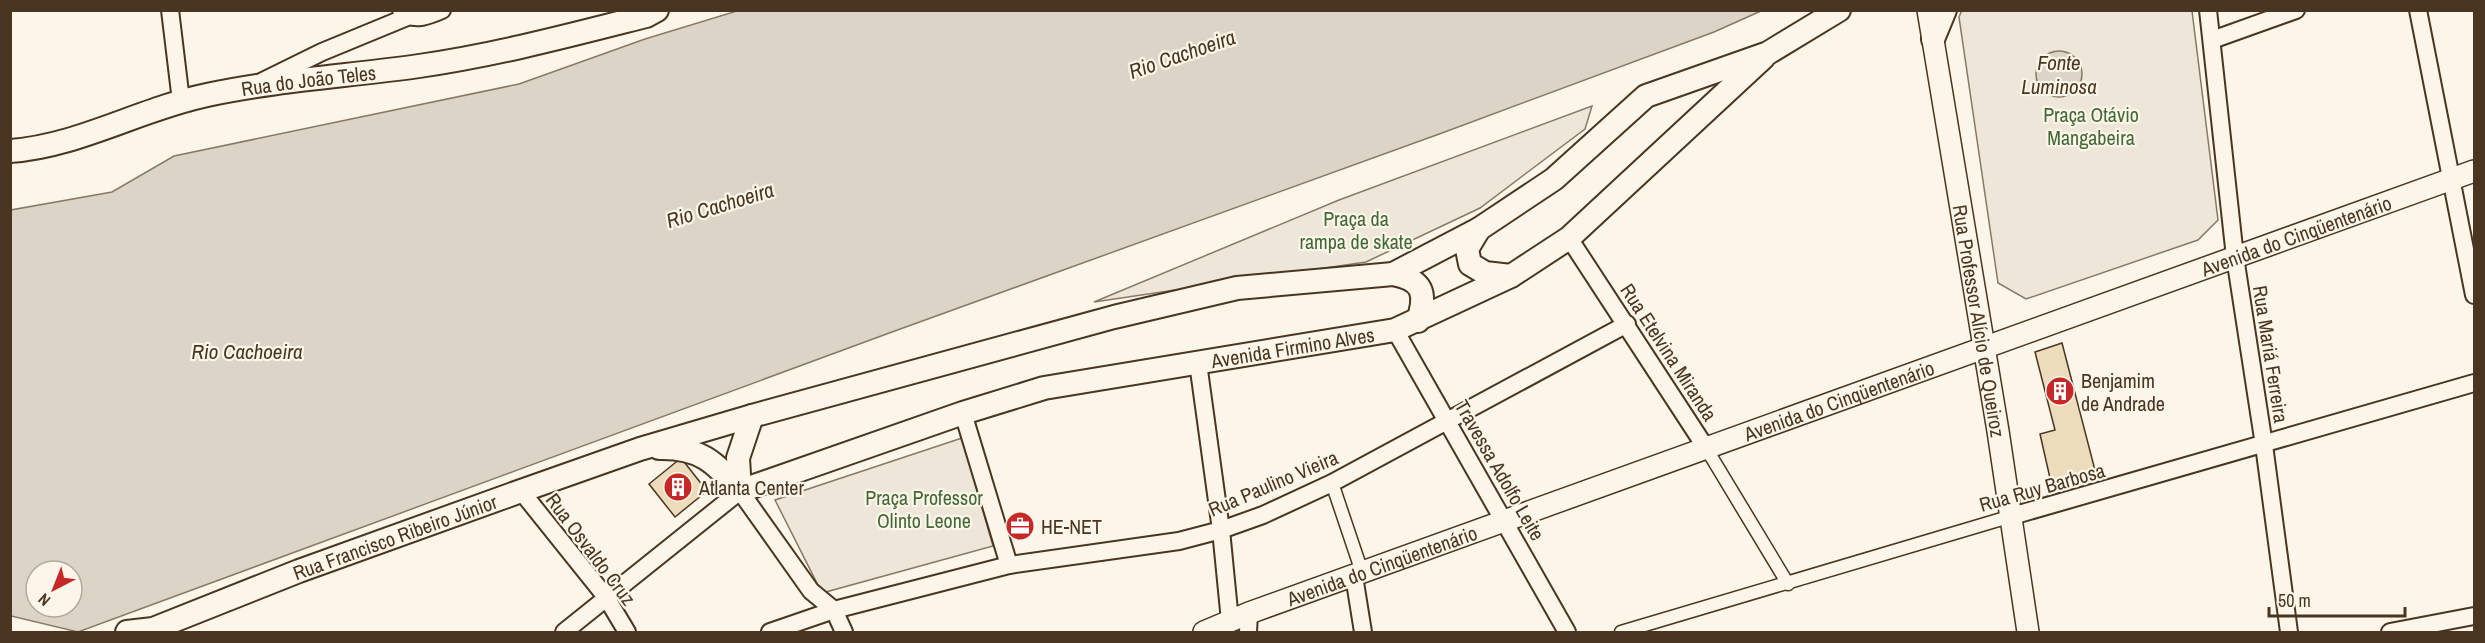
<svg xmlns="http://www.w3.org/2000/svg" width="2485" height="643" font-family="'Archivo Narrow',sans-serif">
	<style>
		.green { fill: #ede6d9; stroke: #887966; stroke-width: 1.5 }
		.water { fill: #dcd4c6; stroke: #887966; stroke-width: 1.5; fill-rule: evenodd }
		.building { fill: #ecdcbc; stroke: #4a3520; stroke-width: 1.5 }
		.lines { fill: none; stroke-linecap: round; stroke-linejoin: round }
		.pedestrian-casing { stroke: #4a3520; stroke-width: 15 }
		.minor-casing { stroke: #4a3520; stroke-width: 20 }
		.tertiary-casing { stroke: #4a3520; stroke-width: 24 }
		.secondary-casing { stroke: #4a3520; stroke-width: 26 }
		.pedestrian { stroke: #fbf6e9; stroke-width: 12 }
		.minor { stroke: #fbf6e9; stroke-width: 16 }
		.tertiary { stroke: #fbf6e9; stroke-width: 21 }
		.secondary { stroke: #fbf6e9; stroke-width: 22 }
		.labels { text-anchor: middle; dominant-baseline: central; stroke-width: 4.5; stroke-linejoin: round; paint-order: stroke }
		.street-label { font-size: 20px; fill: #4a3520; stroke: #fbf6e9 }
		.park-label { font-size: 20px; fill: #436837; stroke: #fbf6e9 }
		.poi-label { font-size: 20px; fill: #4a3520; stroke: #fbf6e9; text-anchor: start }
		.water-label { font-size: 21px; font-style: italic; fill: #4a3520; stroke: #fbf6e9 }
	</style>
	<rect width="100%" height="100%" fill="#fbf6e9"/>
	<g class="green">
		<polygon points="1962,10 2192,11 2218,220 2198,240 2026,299 1998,283 1959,17"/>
		<polygon points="1592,106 1585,129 1480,208 1366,262 1094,302 1339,200"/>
		<polygon points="962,438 993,546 822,593 775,500"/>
	</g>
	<g class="water">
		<path d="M737 11V10L1761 11 1714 32 1442 133 892 332 78 632 11 616V210L112 192 174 156 519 84 645 39ZM36 571H72V607H36Z"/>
		<circle cx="2059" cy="74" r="23"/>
	</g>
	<g class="building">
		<polygon points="2062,343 2096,474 2052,487 2040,434 2055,430 2035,352"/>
		<polygon points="681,458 707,491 675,517 649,484"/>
	</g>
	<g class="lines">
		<g class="pedestrian-casing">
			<g id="pedestrian">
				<polyline points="1706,448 1788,584"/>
				<polyline points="1332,483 1362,572"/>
				<polyline points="1621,632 2012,516"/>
			</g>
		</g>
		<g class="minor-casing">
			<g id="minor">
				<polyline points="170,10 181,101"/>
				<path d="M401 10C414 23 427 16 442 10"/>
				<polyline points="2208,10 2235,257 2264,445 2289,632"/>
				<polyline points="2418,10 2474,295"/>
				<polyline points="2212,40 2296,10"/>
				<polyline points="263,81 322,52 407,17"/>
				<polyline points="1569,238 1706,448"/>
				<polyline points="1395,330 1567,632"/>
				<polyline points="1198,363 1221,530 1230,621"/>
				<polyline points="963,413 1009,565"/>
				<polyline points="521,491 606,597 627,632"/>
				<polyline points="2012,516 2474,383"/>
				<polyline points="1354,576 1363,632"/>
				<polyline points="564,632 740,491 811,591 834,610 844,632"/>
				<polyline points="770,632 834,610 1009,565 1179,541 1221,530 1263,515 1332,483 1627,324"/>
				<polyline points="1248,632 1249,613"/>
				<polyline points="2390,632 2474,616"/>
			</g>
		</g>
		<g class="tertiary-casing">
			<g id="tertiary">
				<path id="s1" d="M1928 10 1998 431 2028 632"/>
				<path id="s2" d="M1204 632 1249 613 2474 171"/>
			</g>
		</g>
		<g class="secondary-casing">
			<g id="secondary">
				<polyline points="1933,39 1945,10"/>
				<path id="s3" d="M10 151C79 146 140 109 207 95 277 80 349 76 419 66 496 55 571 35 646 16L657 10"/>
				<polyline points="1479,229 1467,249 1470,264 1485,273 1511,276"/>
				<path d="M1393 274C1423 280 1427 293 1418 321"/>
				<path d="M659 448C700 447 715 462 740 491"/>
				<path id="s4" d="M740 491 963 413 1044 388 1395 330 1511 276 1569 238 1763 58"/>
				<polyline points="740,491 738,458 752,416"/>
				<path id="s5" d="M127 632 153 629 299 571 521 491 640 449 752 416 1114 317 1237 288 1393 274 1479 229 1554 179 1646 96 1768 53 1839 10"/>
			</g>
		</g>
		<use href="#pedestrian" class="pedestrian"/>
		<use href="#minor" class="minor"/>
		<use href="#tertiary" class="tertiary"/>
		<use href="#secondary" class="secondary"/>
	</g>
	<defs>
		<g id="building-disc" transform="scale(1.5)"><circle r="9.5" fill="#c62828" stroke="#fbf6e9"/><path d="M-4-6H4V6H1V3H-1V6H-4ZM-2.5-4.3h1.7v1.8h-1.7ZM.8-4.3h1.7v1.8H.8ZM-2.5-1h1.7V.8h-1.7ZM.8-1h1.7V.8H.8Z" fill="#fff"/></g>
		<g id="office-disc" transform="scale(1.5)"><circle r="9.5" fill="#c62828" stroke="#fbf6e9"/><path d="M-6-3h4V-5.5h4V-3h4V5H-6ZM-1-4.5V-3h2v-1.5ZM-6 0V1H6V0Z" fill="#fff"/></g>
	</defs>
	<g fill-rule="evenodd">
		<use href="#building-disc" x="2060" y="391"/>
		<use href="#building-disc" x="678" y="487"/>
		<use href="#office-disc" x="1020" y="526"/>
	</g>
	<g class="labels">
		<g class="street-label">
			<text stroke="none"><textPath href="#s3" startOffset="308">Rua do João Teles</textPath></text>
			<text stroke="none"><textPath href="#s2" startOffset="1162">Avenida do Cinqüentenário</textPath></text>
			<text stroke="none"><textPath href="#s1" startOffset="315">Rua Professor Alício de Queiroz</textPath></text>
			<text stroke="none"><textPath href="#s4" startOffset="573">Avenida Firmino Alves</textPath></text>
			<text transform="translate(1669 352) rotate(57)">Rua Etelvina Miranda</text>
			<text transform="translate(2271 354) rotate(81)">Rua Mariá Ferreira</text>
			<text stroke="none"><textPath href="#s2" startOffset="676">Avenida do Cinqüentenário</textPath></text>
			<text transform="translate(1500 470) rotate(60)">Travessa Adolfo Leite</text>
			<text transform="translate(1273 483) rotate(-23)">Rua Paulino Vieira</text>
			<text transform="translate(2042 487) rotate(-16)">Rua Ruy Barbosa</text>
			<text stroke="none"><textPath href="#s5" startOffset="285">Rua Francisco Ribeiro Júnior</textPath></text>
			<text transform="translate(591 549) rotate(53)">Rua Osvaldo Cruz</text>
			<text stroke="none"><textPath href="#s2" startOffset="190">Avenida do Cinqüentenário</textPath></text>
		</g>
		<g class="park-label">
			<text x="2091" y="114">Praça Otávio<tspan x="2091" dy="23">Mangabeira</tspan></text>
			<text x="1356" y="218">Praça da<tspan x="1356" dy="23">rampa de skate</tspan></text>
			<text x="924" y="497">Praça Professor<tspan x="924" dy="23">Olinto Leone</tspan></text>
		</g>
		<g class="poi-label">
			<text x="2081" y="380">Benjamim<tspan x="2081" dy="23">de Andrade</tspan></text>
			<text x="699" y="487">Atlanta Center</text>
			<text x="1041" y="526">HE-NET</text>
		</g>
		<g class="water-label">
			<text transform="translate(1182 54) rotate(-19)">Rio Cachoeira</text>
			<text x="2059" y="62">Fonte<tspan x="2059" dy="24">Luminosa</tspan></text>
			<text transform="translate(720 205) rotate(-17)">Rio Cachoeira</text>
			<text x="247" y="351">Rio Cachoeira</text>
		</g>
	</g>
	<rect width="2485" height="643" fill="none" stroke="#4a3520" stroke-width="24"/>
	<g transform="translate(54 589) rotate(222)"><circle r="28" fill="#fbf6e9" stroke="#b4a999" stroke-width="1.5"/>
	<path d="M0-4.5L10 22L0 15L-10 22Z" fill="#c62828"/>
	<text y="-9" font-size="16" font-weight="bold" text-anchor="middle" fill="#4a3520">N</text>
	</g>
	<path d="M2269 607v9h136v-9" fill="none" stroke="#4a3520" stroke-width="3"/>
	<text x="2278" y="607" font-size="18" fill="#4a3520" stroke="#fbf6e9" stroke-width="4.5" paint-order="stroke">50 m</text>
</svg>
